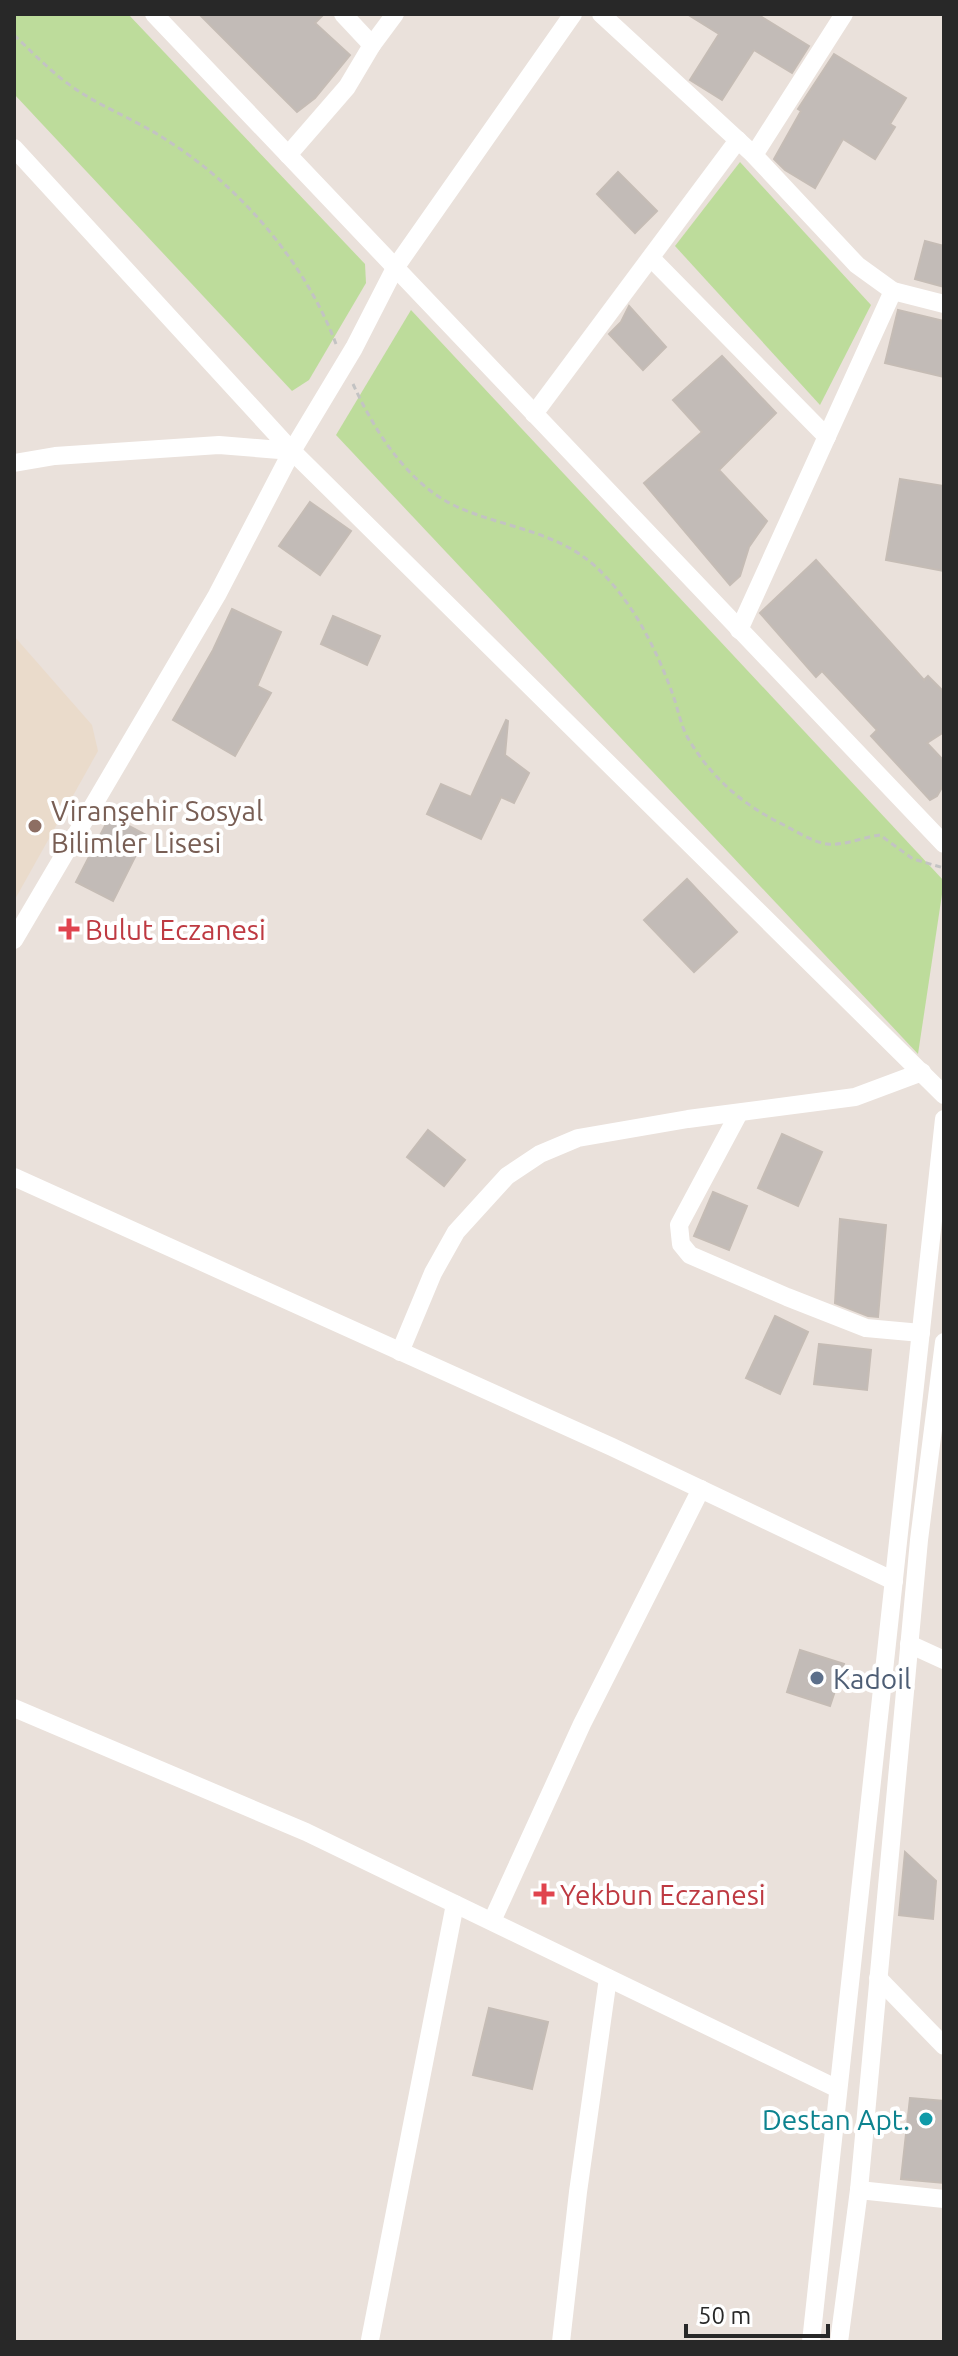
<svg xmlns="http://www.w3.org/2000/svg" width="958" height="2356" font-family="Ubuntu,sans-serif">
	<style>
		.education { fill: #eadbcb }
		.green { fill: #bddc9b }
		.building { fill: #c2bbb7; stroke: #c5bcb5; stroke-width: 2 }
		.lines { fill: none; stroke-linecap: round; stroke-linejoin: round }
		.path { stroke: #c3c3c3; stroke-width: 3; stroke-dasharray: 6 4; stroke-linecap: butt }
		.minor { stroke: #fff; stroke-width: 18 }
		.education-dot { fill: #8d6e63; stroke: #fff; stroke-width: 3 }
		.health-dot { fill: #e0444e; stroke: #fff; stroke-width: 3 }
		.service-dot { fill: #5c6f8a; stroke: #fff; stroke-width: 3 }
		.culture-dot { fill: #0f9aa8; stroke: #fff; stroke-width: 3 }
		.labels { text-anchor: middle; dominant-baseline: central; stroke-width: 8; stroke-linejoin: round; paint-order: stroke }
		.education-label { font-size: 28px; fill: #785e54; stroke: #fff; text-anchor: start }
		.health-label { font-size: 28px; fill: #be3a42; stroke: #fff; text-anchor: start }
		.service-label { font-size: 28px; fill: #4e5e75; stroke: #fff; text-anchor: start }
		.culture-label { font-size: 28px; fill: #0d838f; stroke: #fff; text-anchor: end }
	</style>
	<rect width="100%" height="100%" fill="#eae1db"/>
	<polygon class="education" points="14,636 92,725 98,751 14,901"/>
	<g class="green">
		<polygon points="14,14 128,14 365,264 366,283 309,380 292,391 14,94"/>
		<polygon points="740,162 871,305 820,405 675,246"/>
		<polygon points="411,310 944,881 918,1054 336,435"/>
	</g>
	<g class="building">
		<polygon points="199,14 324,14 315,23 350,55 315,98 297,112"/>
		<polygon points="687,14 757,14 809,46 792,73 754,50 722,100 690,80 719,34"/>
		<polygon points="834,54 906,98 890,124 895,127 875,159 843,139 815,188 785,170 774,159 801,111 798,109"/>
		<polygon points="618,172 657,211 635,233 597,194"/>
		<polygon points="925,241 944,246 944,287 915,279"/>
		<polygon points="629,306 666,347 643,370 609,334 621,322"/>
		<polygon points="898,310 944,321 944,377 885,363"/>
		<polygon points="722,356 776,413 719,470 767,521 749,547 740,576 730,585 644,483 702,432 673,400"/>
		<polygon points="900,479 944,486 944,571 886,560"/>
		<polygon points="310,502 351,531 320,575 279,546"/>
		<polygon points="816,560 924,680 928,676 944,692 944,732 927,743 944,761 944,784 937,796 930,800 871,736 877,730 822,671 816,677 760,613"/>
		<polygon points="232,609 281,632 257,686 271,693 235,756 173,720 213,650"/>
		<polygon points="333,616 380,636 367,665 321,644"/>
		<polygon points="506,720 508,721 505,755 529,773 514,803 501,797 481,839 427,814 441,784 471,797"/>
		<polygon points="110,816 146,835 113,901 76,882"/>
		<polygon points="687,879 737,932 694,972 644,920"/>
		<polygon points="428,1130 465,1160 444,1186 407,1157"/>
		<polygon points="782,1134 822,1152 798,1206 758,1188"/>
		<polygon points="713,1192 747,1206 729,1250 694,1236"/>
		<polygon points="840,1219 886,1225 878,1317 868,1316 835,1303"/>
		<polygon points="775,1316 808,1332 780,1394 746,1378"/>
		<polygon points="819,1344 871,1350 867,1390 814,1384"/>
		<polygon points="800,1650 844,1664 830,1706 787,1692"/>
		<polygon points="905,1852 936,1881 933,1919 899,1915"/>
		<polygon points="489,2008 548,2022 532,2089 473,2075"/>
		<polygon points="910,2098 944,2101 944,2183 901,2179"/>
	</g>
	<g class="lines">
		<g class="path">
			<path d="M14 35C33 53 52 73 74 88 103 108 136 120 165 139 239 185 305 262 336 344"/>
			<path d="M353 384C375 432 410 488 462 509 508 528 557 532 595 566 632 600 656 648 673 695 678 709 681 727 689 740 712 778 743 805 782 824 796 831 812 842 827 844 844 846 863 837 880 835L913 859 944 868"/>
		</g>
		<g class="minor">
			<polyline points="154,14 944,844"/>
			<polyline points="343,14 372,45"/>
			<polyline points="601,14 754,155 857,265 893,291 944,304"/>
			<polyline points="14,148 292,451 944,1095"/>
			<polyline points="288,155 347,87 372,45 395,14"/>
			<polyline points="754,155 844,14"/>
			<polyline points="651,258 827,437"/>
			<polyline points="534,414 738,140"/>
			<polyline points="14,463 55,456 219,445 292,451"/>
			<polyline points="739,630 893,291"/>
			<polyline points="14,940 217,595 292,451 354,348 395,268 573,14"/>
			<polyline points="739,1113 679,1225 681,1244 690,1255 787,1297 866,1328 921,1333"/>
			<polyline points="14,1177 612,1447 894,1581"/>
			<polyline points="400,1352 433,1273 456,1232 507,1176 540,1154 578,1138 688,1119 855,1097 922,1072"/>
			<polyline points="909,1644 944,1660"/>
			<polyline points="14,1708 306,1832 838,2089"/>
			<polyline points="492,1921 582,1724 701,1489"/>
			<polyline points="878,1978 944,2046"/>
			<polyline points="859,2190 944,2199"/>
			<polyline points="370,2340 455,1904"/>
			<polyline points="561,2342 578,2192 608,1978"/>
			<polyline points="811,2342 944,1119"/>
			<polyline points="839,2342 859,2190 919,1540 944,1342"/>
		</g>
	</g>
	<circle class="education-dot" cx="35" cy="826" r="8"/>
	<g class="health-dot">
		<path d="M65 917h8v8h8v8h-8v8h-8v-8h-8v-8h8z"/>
		<path d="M540 1882h8v8h8v8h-8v8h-8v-8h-8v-8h8z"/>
	</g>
	<circle class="service-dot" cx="817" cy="1678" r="8"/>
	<circle class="culture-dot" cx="926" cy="2119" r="8"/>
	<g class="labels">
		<g class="education-label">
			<text x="51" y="810">Viranşehir Sosyal<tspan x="51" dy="32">Bilimler Lisesi</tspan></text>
		</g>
		<g class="health-label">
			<text x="85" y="929">Bulut Eczanesi</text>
			<text x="560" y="1894">Yekbun Eczanesi</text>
		</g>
		<g class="service-label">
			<text x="833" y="1678">Kadoil</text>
		</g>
		<g class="culture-label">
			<text x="910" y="2119">Destan Apt.</text>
		</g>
	</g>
	<rect width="958" height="2356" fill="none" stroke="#282828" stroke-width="32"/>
	<path d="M686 2324v12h142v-12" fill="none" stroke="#282828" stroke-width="4"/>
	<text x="698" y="2324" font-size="24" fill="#282828" stroke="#ffffff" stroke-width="6" paint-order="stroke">50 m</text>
</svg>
